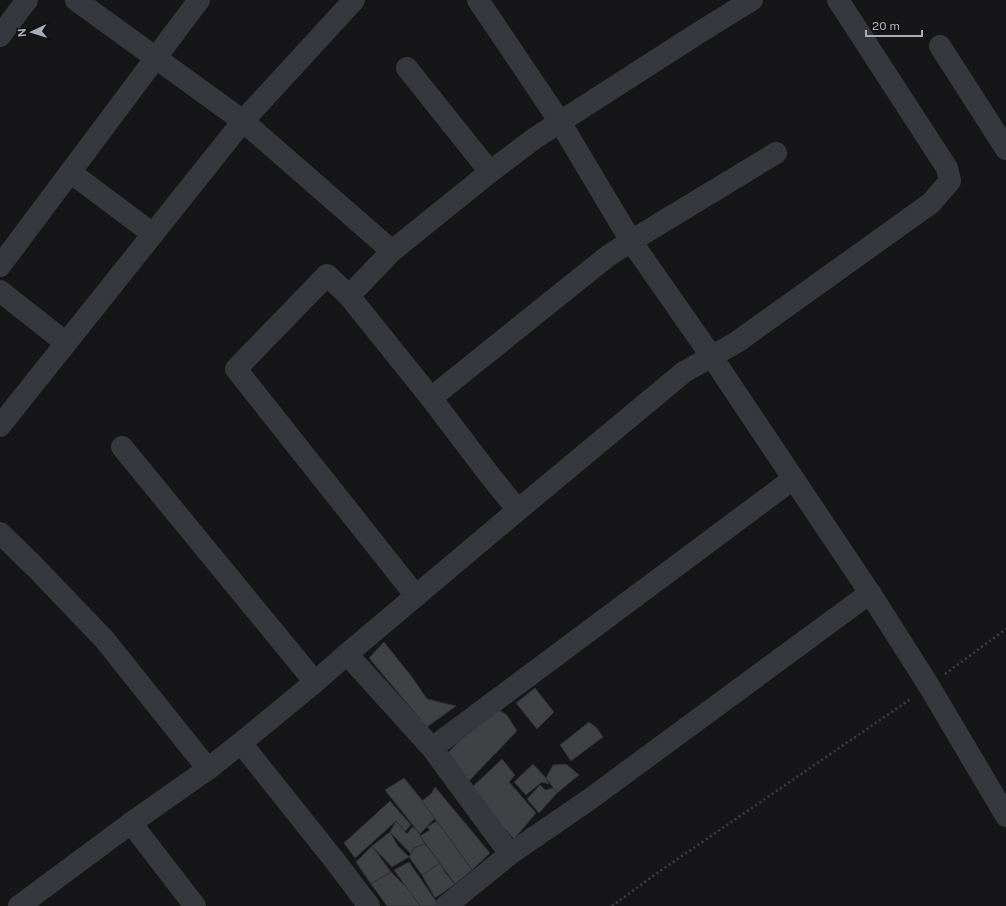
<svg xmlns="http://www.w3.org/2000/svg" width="1006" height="906" font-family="'Public Sans',sans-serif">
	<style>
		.building { fill: #404145; stroke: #303034 }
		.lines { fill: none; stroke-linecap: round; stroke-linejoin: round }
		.path { stroke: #3d3f44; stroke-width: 2.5; stroke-dasharray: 2 3; stroke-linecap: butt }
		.minor { stroke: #37383d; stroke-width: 22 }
	</style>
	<rect width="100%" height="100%" fill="#161618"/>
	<g class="building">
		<polygon points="384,642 412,677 427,699 456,706 427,727 369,658"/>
		<polygon points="535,688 554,712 537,729 516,703"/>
		<polygon points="496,708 507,715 517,731 467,783 445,756 480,719"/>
		<polygon points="589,722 597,728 603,737 571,761 560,745"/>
		<polygon points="502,759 515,775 509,782 536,813 514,839 469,790"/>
		<polygon points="533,764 546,778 549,784 542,782 526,795 514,782"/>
		<polygon points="566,764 579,775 557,793 546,778 553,765"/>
		<polygon points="404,778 436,817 420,834 385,790"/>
		<polygon points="540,785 545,790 553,788 557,793 539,813 527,799"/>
		<polygon points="435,787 490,853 472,870 422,801 431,794"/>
		<polygon points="390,801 411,825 405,831 396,821 355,858 344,843"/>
		<polygon points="396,821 407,834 412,827 417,830 425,844 414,848 411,854 390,832"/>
		<polygon points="437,821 472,870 455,884 420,836 430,830 427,827"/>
		<polygon points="390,832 398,846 409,857 392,867 372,846"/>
		<polygon points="425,844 440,863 422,875 409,857 414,848"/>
		<polygon points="372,846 391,872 371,884 356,862"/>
		<polygon points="409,862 438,904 435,906 420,906 394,870"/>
		<polygon points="440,863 446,874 455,884 435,898 422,875"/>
		<polygon points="391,872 409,890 420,906 387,906 371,884"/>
	</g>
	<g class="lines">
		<g class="path">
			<polyline points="945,674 1006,629"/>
			<polyline points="612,906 660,871 912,698"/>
		</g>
		<g class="minor">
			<polyline points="76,0 243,121 392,251"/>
			<polyline points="478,0 560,122 631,241 712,357 870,593 929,686 1006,816"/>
			<polyline points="0,36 27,0"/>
			<polyline points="940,46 1006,149"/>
			<polyline points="407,68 490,172"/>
			<polyline points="70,172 153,234"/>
			<polyline points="0,266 199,0"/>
			<polyline points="0,291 66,343"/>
			<polyline points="349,296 392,251 490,172 535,138 700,32 752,0"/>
			<polyline points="431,398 608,256 631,241 776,153"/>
			<polyline points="0,426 243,121 354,0"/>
			<polyline points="122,447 315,682"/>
			<polyline points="0,533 35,567 104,639 208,769"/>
			<polyline points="416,596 236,369 327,275 349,296 431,398 491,477 518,510"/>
			<polyline points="347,654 432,748 510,854"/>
			<polyline points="241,743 335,861 369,906"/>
			<polyline points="432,748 793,479"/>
			<polyline points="131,823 195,906"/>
			<polyline points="19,906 131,823 208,769 241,743 315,682 347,654 518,510 684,372 737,342 931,203 950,181 947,168 838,0"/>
			<polyline points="446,906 510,854 590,799 870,593"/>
		</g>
	</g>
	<g transform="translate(32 32) rotate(266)" stroke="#111113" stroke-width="3" paint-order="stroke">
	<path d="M0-3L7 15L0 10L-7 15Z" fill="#a8adb8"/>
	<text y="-6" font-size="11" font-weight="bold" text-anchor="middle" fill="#a8adb8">N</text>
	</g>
	<path d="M866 30v6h56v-6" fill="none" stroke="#a8adb8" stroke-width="2"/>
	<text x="872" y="30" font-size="12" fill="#a8adb8" stroke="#111113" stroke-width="3" paint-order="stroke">20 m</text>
</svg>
